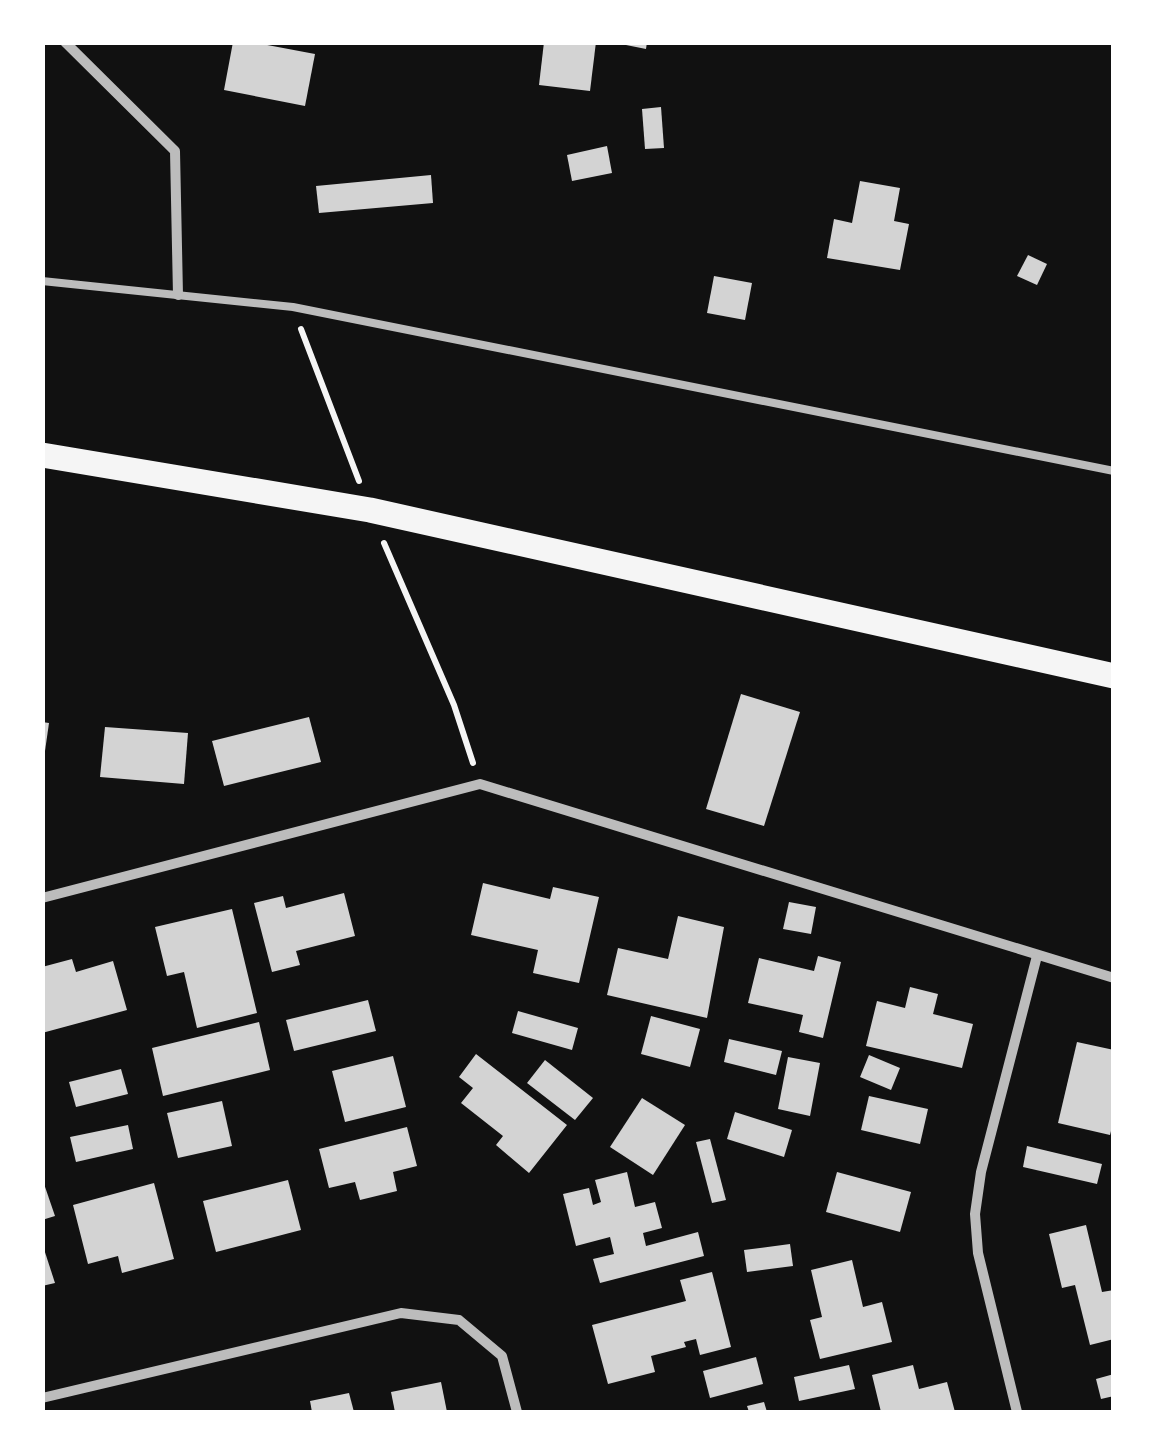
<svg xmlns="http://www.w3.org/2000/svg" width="1156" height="1455" font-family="'Nunito Sans',sans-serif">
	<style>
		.building { fill: #d3d3d3 }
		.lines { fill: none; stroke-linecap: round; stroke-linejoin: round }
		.path { stroke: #f5f5f5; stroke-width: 6 }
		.service { stroke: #bcbcbc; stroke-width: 8 }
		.minor { stroke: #bcbcbc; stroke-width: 10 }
		.primary { stroke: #f5f5f5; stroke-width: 25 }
	</style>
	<rect width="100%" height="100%" fill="#111"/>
	<g class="building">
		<polygon points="233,42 251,42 315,54 305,106 224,90"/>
		<polygon points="544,42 596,42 590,91 539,85"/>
		<polygon points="611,42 647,42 646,49"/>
		<polygon points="661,107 664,148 645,149 642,109"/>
		<polygon points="607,146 612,173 572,181 567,155"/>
		<polygon points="431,175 433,203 319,213 316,186"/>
		<polygon points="860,181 900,188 894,221 909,224 900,270 827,258 834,219 852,223"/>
		<polygon points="1028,255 1047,264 1037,285 1017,276"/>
		<polygon points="714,276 752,283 745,320 707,313"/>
		<polygon points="741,694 800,712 764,826 706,809"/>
		<polygon points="309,717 321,762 224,786 212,741"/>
		<polygon points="42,722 49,723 45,751 42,751"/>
		<polygon points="105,727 188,733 184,784 100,777"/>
		<polygon points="483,883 550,899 553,887 599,897 579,983 533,973 538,950 471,935"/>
		<polygon points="344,893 355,936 296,951 300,965 272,972 254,903 283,896 286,908"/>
		<polygon points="789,902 816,907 811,934 783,929"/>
		<polygon points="232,909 257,1013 197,1028 184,972 167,976 155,927"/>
		<polygon points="678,916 724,927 707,1018 607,995 618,948 668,959"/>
		<polygon points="818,956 841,962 823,1038 799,1032 803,1015 748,1003 759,958 814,971"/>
		<polygon points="72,959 76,972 113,961 127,1010 42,1033 42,967"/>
		<polygon points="910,987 938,994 933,1014 973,1024 962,1068 866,1046 877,1001 905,1008"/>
		<polygon points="368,1000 376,1031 294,1051 286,1020"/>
		<polygon points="518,1011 578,1028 572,1050 512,1033"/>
		<polygon points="651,1016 700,1029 690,1067 641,1054"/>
		<polygon points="259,1022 270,1070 163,1096 152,1048"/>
		<polygon points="729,1039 782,1051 776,1075 724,1062"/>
		<polygon points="1077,1042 1114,1050 1114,1119 1110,1135 1058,1123"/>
		<polygon points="476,1054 567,1125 529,1173 496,1145 503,1136 461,1103 473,1088 459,1077"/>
		<polygon points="869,1055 900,1068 891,1090 860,1077"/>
		<polygon points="393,1056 406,1107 345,1122 332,1071"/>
		<polygon points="788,1057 820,1063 810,1116 778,1109"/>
		<polygon points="545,1060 593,1098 575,1120 527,1083"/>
		<polygon points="121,1069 128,1094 76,1107 69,1082"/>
		<polygon points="869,1096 928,1109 920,1144 861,1130"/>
		<polygon points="642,1098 685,1125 653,1175 610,1147"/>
		<polygon points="222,1101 232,1146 178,1158 167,1113"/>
		<polygon points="735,1112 792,1130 784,1157 727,1139"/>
		<polygon points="128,1125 133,1149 76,1162 70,1137"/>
		<polygon points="407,1127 417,1166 393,1172 397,1191 360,1200 355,1182 329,1188 319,1149"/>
		<polygon points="710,1139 726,1200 712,1203 696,1142"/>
		<polygon points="1027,1146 1102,1164 1097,1184 1023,1167"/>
		<polygon points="627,1172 635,1207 655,1202 662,1228 643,1233 646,1246 698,1232 704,1256 600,1283 593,1259 614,1254 610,1237 576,1246 563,1194 589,1188 593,1205 601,1202 595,1180"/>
		<polygon points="837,1172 911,1192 900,1232 826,1212"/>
		<polygon points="42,1178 55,1216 42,1220"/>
		<polygon points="288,1180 301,1230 216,1252 203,1201"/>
		<polygon points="154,1183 174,1259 122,1273 118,1256 88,1264 73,1205"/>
		<polygon points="1086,1225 1102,1292 1114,1290 1114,1339 1090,1345 1075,1285 1062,1288 1049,1234"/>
		<polygon points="42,1243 55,1283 42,1286"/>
		<polygon points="790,1244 793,1266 747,1272 744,1250"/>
		<polygon points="852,1260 863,1307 882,1302 892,1342 820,1359 810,1320 822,1317 811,1270"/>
		<polygon points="712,1272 731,1347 700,1355 696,1339 684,1342 686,1347 651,1356 655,1372 608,1384 592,1325 686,1301 680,1280"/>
		<polygon points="756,1357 763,1384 710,1398 703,1371"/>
		<polygon points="849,1365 855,1389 799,1401 794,1377"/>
		<polygon points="913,1365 919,1389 947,1382 955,1412 881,1412 872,1375"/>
		<polygon points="1114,1374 1114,1396 1101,1399 1096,1379"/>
		<polygon points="441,1382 447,1412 395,1412 391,1392"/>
		<polygon points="349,1393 354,1412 312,1412 310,1401"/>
		<polygon points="764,1402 767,1412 749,1412 747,1406"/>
	</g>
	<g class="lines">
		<g class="path">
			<polyline points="301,329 359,481"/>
			<polyline points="384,543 454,705 473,763"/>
		</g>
		<polyline class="service" points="42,281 293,307 1114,471"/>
		<g class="minor">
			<polyline points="65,42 175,151 178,295"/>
			<polyline points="42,898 480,784 1114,978"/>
			<polyline points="42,1398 401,1313 459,1320 502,1356 517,1412"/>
			<polyline points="1017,1412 978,1253 975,1214 981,1172 1037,956"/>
		</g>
		<polyline class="primary" points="42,455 370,510 1114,676"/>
	</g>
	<rect width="1156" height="1455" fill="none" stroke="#ffffff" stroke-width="90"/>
</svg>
